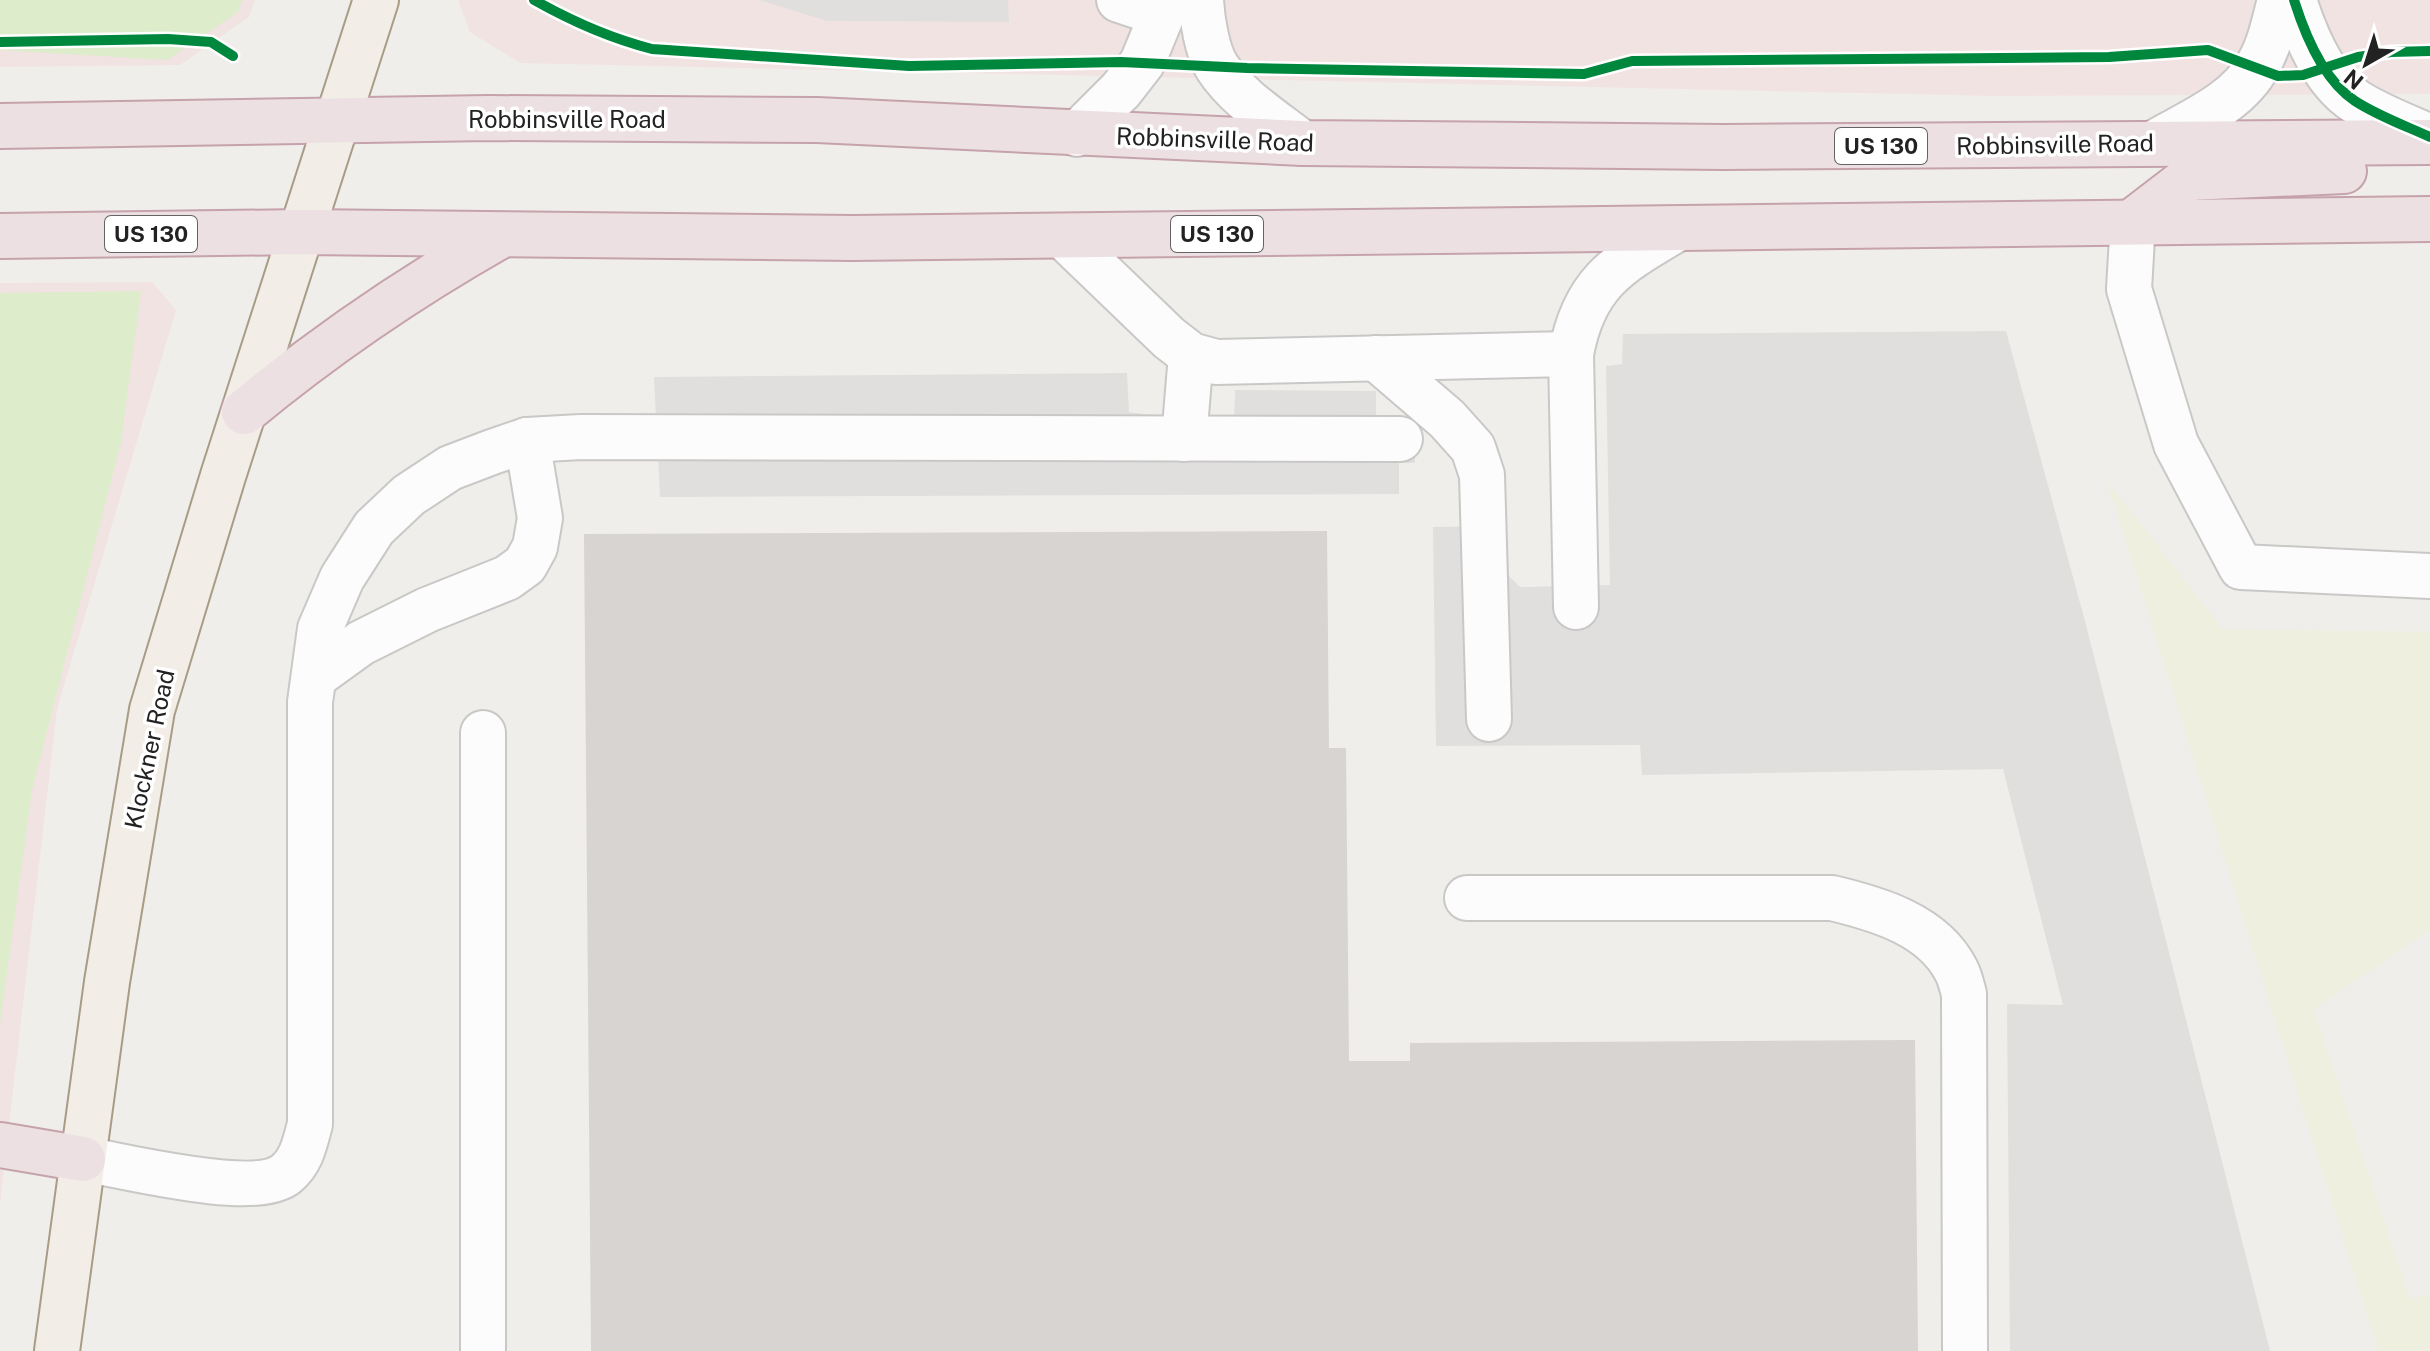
<svg xmlns="http://www.w3.org/2000/svg" width="2430" height="1351" font-family="'Public Sans',sans-serif">
	<style>
		.commercial { fill: #f1e3e1 }
		.farmland { fill: #efefdf }
		.grass { fill: #ddeccb }
		.parking { fill: #e0dfde }
		.building { fill: #d7d4d2 }
		.lines { fill: none; stroke-linecap: round; stroke-linejoin: round }
		.minor-casing { stroke: #c9c8c7; stroke-width: 48 }
		.major-casing { stroke: #a79c86; stroke-width: 48 }
		.highway-casing { stroke: #c5a2ac; stroke-width: 48 }
		.minor { stroke: #fdfcfc; stroke-width: 44 }
		.major { stroke: #f3ede7; stroke-width: 44 }
		.highway { stroke: #ece0e2; stroke-width: 44 }
		.cycleway-casing { stroke: #fff; stroke-width: 15 }
		.cycleway { stroke: #00873e; stroke-width: 10 }
		.labels { text-anchor: middle; dominant-baseline: central; stroke-width: 7; stroke-linejoin: round; paint-order: stroke }
		.shield { fill: #fff; stroke: #646464; stroke-width: 2 }
		.shield-label { font-size: 22px; font-weight: bold; fill: #222 }
		.street-label { font-size: 24px; fill: #222; stroke: #fff }
	</style>
	<rect width="100%" height="100%" fill="#f0eeeb"/>
	<g class="commercial">
		<polygon points="0,0 255,0 249,17 180,65 0,67"/>
		<polygon points="458,0 2430,0 2430,94 1996,96 520,63 470,32"/>
		<polygon points="152,282 176,310 57,709 0,1203 0,283"/>
	</g>
	<polygon class="farmland" points="2107,481 2223,629 2430,632 2430,930 2314,1009 2410,1298 2430,1295 2430,1351 2378,1351"/>
	<g class="grass">
		<polygon points="0,0 242,0 238,12 167,60 0,50"/>
		<polygon points="141,291 121,442 32,790 0,1025 0,293"/>
	</g>
	<g class="parking">
		<polygon points="760,0 1008,0 1009,22 827,21"/>
		<polygon points="2006,331 2086,625 2270,1351 2010,1351 2007,1004 2063,1005 2003,769 1642,775 1640,745 1436,746 1433,527 1507,526 1509,576 1520,587 1610,585 1606,366 1622,364 1623,334"/>
		<polygon points="1127,373 1129,412 1219,425 1234,425 1235,390 1376,391 1376,421 1415,421 1415,463 1399,463 1399,494 660,497 654,377"/>
	</g>
	<polygon class="building" points="1327,531 1329,748 1346,748 1349,1061 1410,1061 1410,1043 1915,1040 1918,1351 591,1351 584,534"/>
	<g class="lines">
		<g class="minor-casing">
			<g id="minor">
				<polyline points="1119,0 1161,14"/>
				<path d="M1201 0C1202 19 1207 51 1217 67 1237 98 1274 121 1302 143"/>
				<path d="M2294 0C2305 35 2323 80 2355 101 2378 116 2406 126 2430 137"/>
				<polyline points="1077,134 1121,90 1142,63 1168,0"/>
				<path d="M2154 143C2190 122 2238 103 2258 65 2270 45 2274 22 2280 0"/>
				<polyline points="2133,221 2129,289 2176,444 2241,567 2430,576"/>
				<polyline points="1063,236 1169,338 1191,355 1216,362 1571,354"/>
				<polyline points="1376,358 1447,419 1473,448 1482,475 1489,719"/>
				<polyline points="1184,439 1191,355"/>
				<path d="M1576 607 1571 354C1584 282 1618 264 1677 229"/>
				<polyline points="314,677 361,643 427,610 507,578 525,565 535,547 540,518 527,440"/>
				<path d="M1467 898H1832C1878 909 1933 925 1956 970 1960 977 1962 987 1964 994L1965 1351"/>
				<path d="M83 1159C125 1166 254 1199 286 1174 302 1161 305 1142 310 1124V702L320 629 342 578 374 528 409 495 450 468 492 452 527 440 581 437 1400 439"/>
				<polyline points="483,1351 483,733"/>
			</g>
		</g>
		<g class="major-casing">
			<polyline id="major" points="57,1351 107,982 152,710 223,476 376,0"/>
		</g>
		<g class="highway-casing">
			<g id="highway">
				<polyline points="0,126 489,118 817,120 1302,143 1724,147 2430,142"/>
				<polyline points="2133,221 2189,178 2344,171"/>
				<polyline points="0,236 302,232 853,238 2430,219"/>
				<path d="M244 412C325 345 410 287 502 235"/>
				<polyline points="0,1145 83,1159"/>
			</g>
		</g>
		<use href="#minor" class="minor"/>
		<use href="#major" class="major"/>
		<use href="#highway" class="highway"/>
		<g class="cycleway-casing">
			<g id="cycleway">
				<path d="M534 0C573 22 609 38 652 49L909 66 1121 62 1247 68 1584 74 1632 61 2109 57 2208 50 2278 76 2303 75 2358 57 2391 52 2430 51"/>
				<path d="M2294 0C2305 35 2323 80 2355 101 2378 116 2406 126 2430 137"/>
				<polyline points="0,42 168,39 211,42 233,56"/>
			</g>
		</g>
		<use href="#cycleway" class="cycleway"/>
	</g>
	<g class="labels">
		<g class="shield">
			<rect x="1835" y="128" width="92" height="36" rx="6"/>
			<rect x="105" y="216" width="92" height="36" rx="6"/>
			<rect x="1171" y="216" width="92" height="36" rx="6"/>
		</g>
		<g class="shield-label">
			<text x="1881" y="146">US 130</text>
			<text x="151" y="234">US 130</text>
			<text x="1217" y="234">US 130</text>
		</g>
		<g class="street-label">
			<text x="567" y="119">Robbinsville Road</text>
			<text transform="translate(1215 139) rotate(2)">Robbinsville Road</text>
			<text transform="translate(2055 144) rotate(-1)">Robbinsville Road</text>
			<text transform="translate(149 749) rotate(-78)">Klockner Road</text>
		</g>
	</g>
	<g transform="translate(2366 64) rotate(219)" stroke="#ffffff" stroke-width="6" paint-order="stroke">
	<path d="M0-6L14 30L0 20L-14 30Z" fill="#222222"/>
	<text y="-12" font-size="22" font-weight="bold" text-anchor="middle" fill="#222222">N</text>
	</g>
</svg>
